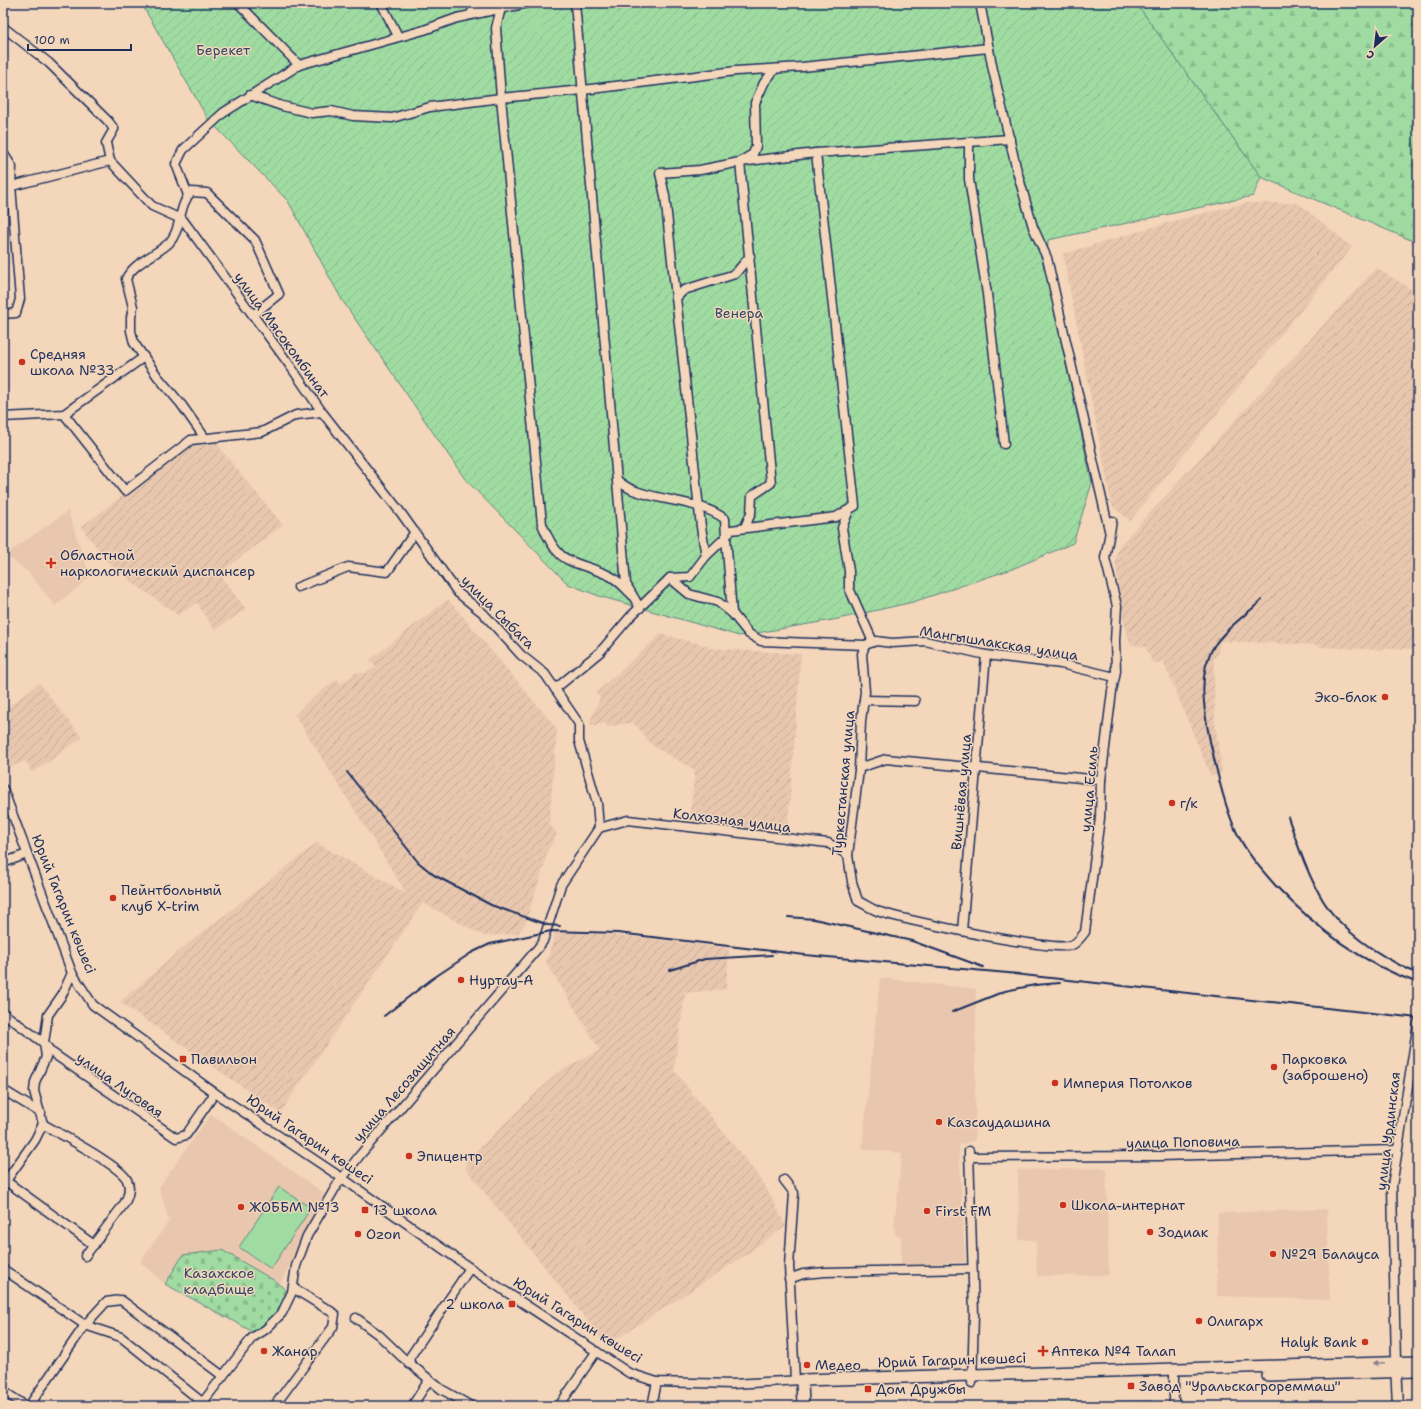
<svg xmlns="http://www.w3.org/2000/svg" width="1421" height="1409" font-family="'Shantell Sans',sans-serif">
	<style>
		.built { fill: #e8c7ae }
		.industrial { fill: url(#industrial-furrows) }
		.forest { fill: url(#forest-firs); stroke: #5e8680 }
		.cemetery { fill: url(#cemetery-stones); stroke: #5e8680 }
		.park { fill: url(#park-dots); stroke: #5e8680 }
		.garden { fill: url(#garden-furrows); stroke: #5e8680 }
		.pitch { fill: #a0dca2; stroke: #5e8680 }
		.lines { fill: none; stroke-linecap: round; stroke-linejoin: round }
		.minor-casing { stroke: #1b2f5e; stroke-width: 11 }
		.tertiary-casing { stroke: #1b2f5e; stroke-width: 13 }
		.secondary-casing { stroke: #1b2f5e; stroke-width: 14 }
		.minor { stroke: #f4d6ba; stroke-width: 8 }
		.tertiary { stroke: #f4d6ba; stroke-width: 10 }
		.secondary { stroke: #f4d6ba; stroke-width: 11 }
		.rail { stroke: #1b2f5e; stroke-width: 2 }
		.oneway { fill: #88828c }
		.poi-dot { fill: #c8321e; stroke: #f4d6ba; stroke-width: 1.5 }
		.labels { text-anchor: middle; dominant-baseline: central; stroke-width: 3; stroke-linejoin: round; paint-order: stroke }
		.park-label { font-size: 14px; fill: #2f4968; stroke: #f4d6ba }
		.street-label { font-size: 14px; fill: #1b2f5e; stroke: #f4d6ba }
		.poi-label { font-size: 14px; fill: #1b2f5e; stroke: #f4d6ba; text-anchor: start }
	</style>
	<defs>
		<pattern id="industrial-furrows" width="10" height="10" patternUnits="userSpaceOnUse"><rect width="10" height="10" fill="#e8c7ae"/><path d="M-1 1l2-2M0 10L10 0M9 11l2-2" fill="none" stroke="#c6ab98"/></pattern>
		<pattern id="forest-firs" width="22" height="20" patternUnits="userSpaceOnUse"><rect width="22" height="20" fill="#a0dca2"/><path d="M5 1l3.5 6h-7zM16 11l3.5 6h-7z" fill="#89bd8e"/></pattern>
		<pattern id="cemetery-stones" width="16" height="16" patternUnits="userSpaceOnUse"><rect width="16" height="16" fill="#a0dca2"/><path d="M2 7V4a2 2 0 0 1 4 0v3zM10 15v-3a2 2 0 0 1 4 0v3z" fill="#89bd8e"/></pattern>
		<pattern id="park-dots" width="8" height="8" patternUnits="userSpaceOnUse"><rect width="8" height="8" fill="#a0dca2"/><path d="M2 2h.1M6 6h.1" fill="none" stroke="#89bd8e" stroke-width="1.8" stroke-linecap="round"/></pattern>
		<pattern id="garden-furrows" width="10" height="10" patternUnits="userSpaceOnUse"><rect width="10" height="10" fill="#a0dca2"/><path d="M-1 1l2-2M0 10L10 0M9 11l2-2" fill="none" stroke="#89bd8e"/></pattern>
	</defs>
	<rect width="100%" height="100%" fill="#f4d6ba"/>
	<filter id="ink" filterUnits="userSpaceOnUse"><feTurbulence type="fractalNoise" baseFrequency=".025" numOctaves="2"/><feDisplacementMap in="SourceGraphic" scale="8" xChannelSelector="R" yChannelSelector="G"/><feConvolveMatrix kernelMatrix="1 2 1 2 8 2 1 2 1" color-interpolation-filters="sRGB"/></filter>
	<g filter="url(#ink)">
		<g class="built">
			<polygon points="68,511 90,577 55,606 28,572 5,555"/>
			<polygon points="880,978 976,989 975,1140 959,1145 965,1262 901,1265 901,1236 895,1235 894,1226 902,1153 862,1149"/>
			<polygon points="211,1114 324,1193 280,1284 222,1250 183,1255 164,1283 140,1262 169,1221 159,1187"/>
			<polygon points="1106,1168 1109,1275 1037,1276 1036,1240 1019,1240 1018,1170"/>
			<polygon points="1327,1209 1330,1300 1217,1296 1218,1213"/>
		</g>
		<g class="industrial">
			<polygon points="1246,203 1298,203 1352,247 1130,521 1112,506 1063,254 1184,218"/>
			<polygon points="1376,268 1418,293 1418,649 1383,648 1381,650 1319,647 1319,645 1220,641 1218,653 1214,659 1215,723 1222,773 1211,776 1163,661 1153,664 1146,647 1130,644 1125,628 1115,559 1119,546"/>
			<polygon points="217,440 221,450 283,525 219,574 246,609 215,630 197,603 178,615 136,585 108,562 81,527 192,443"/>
			<polygon points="448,599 557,729 549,824 557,834 547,852 544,866 525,924 517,934 484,936 423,903 280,1113 120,1002 184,947 317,843 407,894 295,715 309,701 337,679 341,684 355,673 366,673 376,667 370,660"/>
			<polygon points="661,634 708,646 708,648 801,654 787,835 689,825 695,770 653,746 633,722 607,727 606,723 591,726 590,722 600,698 596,693"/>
			<polygon points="39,683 82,738 32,773 26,761 8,768 3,754 3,744 5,743 3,738 3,711"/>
			<polygon points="556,932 616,935 729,948 726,989 685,993 674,1070 763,1182 786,1226 741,1258 607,1345 465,1168 468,1159 557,1073 600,1050 546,962"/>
		</g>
		<polygon class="forest" points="1136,3 1418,3 1418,243 1261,177"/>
		<path class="cemetery" d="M222 1250 275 1281 287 1291C281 1310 271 1322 255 1333L165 1284 183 1255Z"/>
		<polygon class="park" points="1152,1401 1152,1406 996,1406 996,1403"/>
		<polygon class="garden" points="141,3 1136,3 1261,177 1253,196 1048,240 1047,278 1092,483 1073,543 1012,569 913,602 838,619 739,636 599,596 568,584 465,479 342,300 288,201 208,119"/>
		<polygon class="pitch" points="279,1187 311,1208 271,1269 239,1247"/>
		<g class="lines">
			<g class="minor-casing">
				<g id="minor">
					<polyline points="238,3 299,65"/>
					<polyline points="381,3 398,36"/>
					<polyline points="575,3 626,584 640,608"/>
					<polyline points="980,3 993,70 1017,171 1033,227 1047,258 1109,530"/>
					<path d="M501 8 496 28 501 98 542 524C560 569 572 558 610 576 618 580 625 588 631 594"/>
					<polyline points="472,12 488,3"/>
					<polyline points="3,27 49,63 108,121 114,129 106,143 110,161 152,206 183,220 291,367 322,412 401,513 458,593 483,613 521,655 545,674 579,724 579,741 597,803 599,828"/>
					<polyline points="250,95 282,106 312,113 331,111 353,116 392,118 430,107 501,98 583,90 736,71 802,67 989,48"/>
					<polyline points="969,142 969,179 987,294 1004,444"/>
					<polyline points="3,153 12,167 11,185 20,299 16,313 3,314"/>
					<polyline points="743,160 753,154 756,146 755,103 764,83 775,69"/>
					<polyline points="740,162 771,483 752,496 751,513 745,527"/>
					<polyline points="3,185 16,185 110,161"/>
					<polyline points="188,195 176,164 183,150 223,113 299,65 424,30 457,18 528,3"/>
					<polyline points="676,298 684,290 735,274 750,256"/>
					<polyline points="64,414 125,491 191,440 262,432 296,415 322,412"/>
					<polyline points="3,417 64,414 144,357"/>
					<path d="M205 438 181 404 158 377 134 343 131 331V317L133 307 126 279C133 263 156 255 169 243 182 229 178 206 191 192L207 193 255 240 279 294 253 315"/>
					<path d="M617 480C622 484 628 488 633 490 663 502 699 500 725 519L726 537 706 556"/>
					<polyline points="849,510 842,528 849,571 849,588 873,642"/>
					<path d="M1112 521 1105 558 1117 606 1115 641 1116 671 1112 691 1101 780 1100 818 1085 932C1082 936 1077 943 1072 945 1056 953 904 920 880 912 873 910 866 905 858 901L852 882 848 855 859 770 861 721 865 692 862 654 865 645 876 641 892 643 925 641 986 655 1061 664 1115 677"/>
					<polyline points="670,578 689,594 718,602 732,613 749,634 761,641 865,645"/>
					<polyline points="298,587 348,567 387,572 415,532"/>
					<polyline points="732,613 726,537 731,530 836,517 855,506 816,153"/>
					<polyline points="555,689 600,652 630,617 670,578 690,577 706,556 701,527 665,196 660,173 700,170 740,162 816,153 1010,139"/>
					<polyline points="864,700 915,701"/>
					<polyline points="859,768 886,759 1101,780"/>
					<polyline points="3,789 72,973 93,1005 215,1093 342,1178 470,1268 629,1373 657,1382 732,1384 802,1380"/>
					<polyline points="3,863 27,854"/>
					<polyline points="962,931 986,655"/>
					<polyline points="3,1013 44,1043 51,1052 176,1138 186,1135 215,1093"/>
					<polyline points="3,1090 41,1113"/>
					<path d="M43 1124C59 1134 121 1166 127 1180 131 1188 128 1197 124 1204L85 1256"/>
					<polyline points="969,1151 974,1315 972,1383"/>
					<polyline points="969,1157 1159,1156 1397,1150"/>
					<polyline points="3,1179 94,1245"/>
					<polyline points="784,1180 794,1193 789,1266 795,1380"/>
					<polyline points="3,1185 35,1140 43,1124 34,1091 35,1082 46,1057 44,1043 48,1015 62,995 72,973"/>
					<polyline points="3,1269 85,1325 121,1337 207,1406"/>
					<polyline points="789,1279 803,1274 825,1272 972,1269"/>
					<polyline points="356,1318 379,1335 402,1357 441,1389 471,1406"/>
					<polyline points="1396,1363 1392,1186 1418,1023"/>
					<polyline points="409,1364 410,1357 470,1268"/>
					<polyline points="1174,1370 1174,1406"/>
					<polyline points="3,1391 26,1406"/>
					<polyline points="275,1405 333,1327 335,1314 293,1288"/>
					<polyline points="29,1406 85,1325 106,1302 121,1300 223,1376"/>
					<polyline points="200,1406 252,1338 266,1329 282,1313 292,1292 296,1266 307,1236 337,1185 360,1155 538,948 543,941 561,885 599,828 628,820 828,843 848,855"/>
					<polyline points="412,1406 429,1380"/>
					<polyline points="559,1406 596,1352"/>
					<polyline points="652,1406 657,1382"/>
				</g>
			</g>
			<g class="tertiary-casing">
				<polyline id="tertiary" points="1396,1364 1398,1406"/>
			</g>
			<g class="secondary-casing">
				<g id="secondary">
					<polyline points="1268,1375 1418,1371"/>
					<polyline points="803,1406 802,1380 1418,1362"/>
				</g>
			</g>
			<use href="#minor" class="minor"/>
			<use href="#tertiary" class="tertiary"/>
			<use href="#secondary" class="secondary"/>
			<g class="rail">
				<path d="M1262 600C1246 615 1226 628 1214 646 1197 673 1204 711 1210 741 1217 771 1223 802 1236 831 1245 851 1260 868 1275 885 1316 928 1361 963 1418 983"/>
				<polyline points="347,772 418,862 434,875 491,905 548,925 560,926"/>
				<path d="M1288 817C1298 846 1308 876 1324 902 1345 935 1383 958 1418 974"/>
				<polyline points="788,917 814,919 912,941 983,967"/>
				<polyline points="670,970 705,959 772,955"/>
				<polyline points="1014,974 1418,1018"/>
				<polyline points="952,1012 1005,991 1035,985 1060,983"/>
				<polyline points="384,1016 432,979 471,953 490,944 551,931 618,933 805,955 1019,974"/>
			</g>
		</g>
		<defs><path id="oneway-solid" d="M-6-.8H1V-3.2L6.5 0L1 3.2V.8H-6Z"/></defs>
		<use class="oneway" href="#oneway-solid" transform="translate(1379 1363) rotate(178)"/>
	</g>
	<g class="poi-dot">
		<circle cx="22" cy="362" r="4"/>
		<path d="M49 557h4v4h4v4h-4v4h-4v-4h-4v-4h4z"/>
		<circle cx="1385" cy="697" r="4"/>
		<circle cx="1172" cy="803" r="4"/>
		<circle cx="113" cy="898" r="4"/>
		<circle cx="461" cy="980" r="4"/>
		<rect x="179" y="1055" width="8" height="8" rx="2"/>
		<circle cx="1274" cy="1067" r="4"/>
		<circle cx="1055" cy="1083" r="4"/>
		<circle cx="939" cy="1122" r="4"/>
		<circle cx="409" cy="1156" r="4"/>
		<circle cx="1063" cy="1205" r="4"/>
		<circle cx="241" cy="1207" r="4"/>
		<rect x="361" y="1206" width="8" height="8" rx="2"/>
		<circle cx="927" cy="1211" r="4"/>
		<circle cx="1150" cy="1232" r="4"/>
		<circle cx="358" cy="1234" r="4"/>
		<circle cx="1273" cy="1254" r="4"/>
		<rect x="508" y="1300" width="8" height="8" rx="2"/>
		<circle cx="1199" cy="1321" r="4"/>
		<circle cx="1365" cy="1342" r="4"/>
		<circle cx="264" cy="1351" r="4"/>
		<path d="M1041 1345h4v4h4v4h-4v4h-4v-4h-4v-4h4z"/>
		<circle cx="807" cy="1365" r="4"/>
		<rect x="1127" y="1382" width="8" height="8" rx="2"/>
		<rect x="864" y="1385" width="8" height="8" rx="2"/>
	</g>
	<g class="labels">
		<g class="park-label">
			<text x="223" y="50">Берекет</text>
			<text x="739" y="313">Венера</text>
			<text x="219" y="1273">Казахское<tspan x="219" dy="16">кладбище</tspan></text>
		</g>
		<g class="street-label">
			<text transform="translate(282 335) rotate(54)">улица Мясокомбинат</text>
			<text transform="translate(498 612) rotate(45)">улица Сыбага</text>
			<text transform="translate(999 643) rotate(9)">Мангышлакская улица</text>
			<text transform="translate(843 783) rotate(-85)">Туркестанская улица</text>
			<text transform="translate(1089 789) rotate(-85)">улица Есиль</text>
			<text transform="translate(961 792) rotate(-85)">Вишнёвая улица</text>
			<text transform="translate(732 820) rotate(7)">Колхозная улица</text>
			<text transform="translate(64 904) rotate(68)">Юрий Гагарин көшесі</text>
			<text transform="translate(404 1084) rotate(-49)">улица Лесозащитная</text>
			<text transform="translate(120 1085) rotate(35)">улица Луговая</text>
			<text transform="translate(1388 1131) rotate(-83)">улица Урдинская</text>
			<text transform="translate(310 1139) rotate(34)">Юрий Гагарин көшесі</text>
			<text transform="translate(1183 1142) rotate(-1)">улица Поповича</text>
			<text transform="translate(578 1320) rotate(32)">Юрий Гагарин көшесі</text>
			<text transform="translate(952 1360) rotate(-2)">Юрий Гагарин көшесі</text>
		</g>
		<g class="poi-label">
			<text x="30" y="354">Средняя<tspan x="30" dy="16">школа №33</tspan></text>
			<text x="60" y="555">Областной<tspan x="60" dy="16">наркологический диспансер</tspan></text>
			<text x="1377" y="697" text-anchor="end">Эко-блок</text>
			<text x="1180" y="803">г/к</text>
			<text x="121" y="890">Пейнтбольный<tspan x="121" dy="16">клуб X-trim</tspan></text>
			<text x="469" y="980">Нуртау-А</text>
			<text x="191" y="1059">Павильон</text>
			<text x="1282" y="1059">Парковка<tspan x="1282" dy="16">(заброшено)</tspan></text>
			<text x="1063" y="1083">Империя Потолков</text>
			<text x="947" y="1122">Казсаудашина</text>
			<text x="417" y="1156">Эпицентр</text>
			<text x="1071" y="1205">Школа-интернат</text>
			<text x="249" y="1207">ЖОББМ №13</text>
			<text x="373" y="1210">13 школа</text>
			<text x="935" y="1211">First FM</text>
			<text x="1158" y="1232">Зодиак</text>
			<text x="366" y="1234">Ozon</text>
			<text x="1281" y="1254">№29 Балауса</text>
			<text x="504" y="1304" text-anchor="end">2 школа</text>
			<text x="1207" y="1321">Олигарх</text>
			<text x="1357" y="1342" text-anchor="end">Halyk Bank</text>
			<text x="272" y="1351">Жанар</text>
			<text x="1051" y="1351">Аптека №4 Талап</text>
			<text x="815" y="1365">Медео</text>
			<text x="1139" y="1386">Завод "Уральскагрореммаш"</text>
			<text x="876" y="1389">Дом Дружбы</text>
		</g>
	</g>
	<rect width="1421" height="1409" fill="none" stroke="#f4d6ba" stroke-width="16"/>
	<rect x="8" y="8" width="1405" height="1393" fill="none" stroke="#1b2f5e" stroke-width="1.5" filter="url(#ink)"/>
	<g transform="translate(1375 46) rotate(208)" stroke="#f4d6ba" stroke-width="3" paint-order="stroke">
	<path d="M0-3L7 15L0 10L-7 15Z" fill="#1b2f5e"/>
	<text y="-6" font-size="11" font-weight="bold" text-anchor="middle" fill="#1b2f5e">С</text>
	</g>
	<path d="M28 44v6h103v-6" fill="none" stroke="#1b2f5e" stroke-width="2"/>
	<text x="34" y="44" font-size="12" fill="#1b2f5e" stroke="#f4d6ba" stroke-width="3" paint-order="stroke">100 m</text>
</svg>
